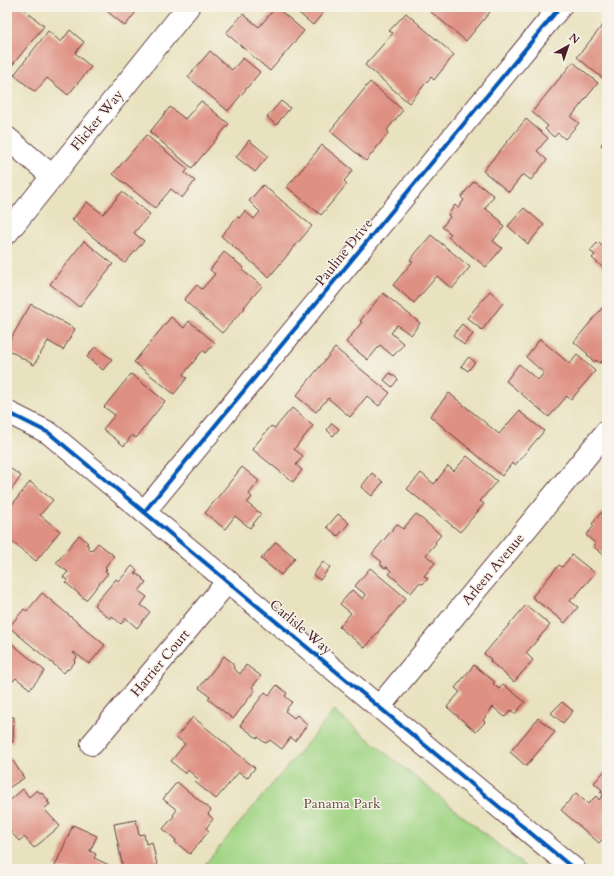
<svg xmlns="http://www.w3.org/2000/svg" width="614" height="876" font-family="Cardo,serif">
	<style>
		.green { fill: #a1d585; stroke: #767a58 }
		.building { fill: #de9183 }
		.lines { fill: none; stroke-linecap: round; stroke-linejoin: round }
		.street-casing { stroke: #623c41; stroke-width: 24 }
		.street { stroke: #fff; stroke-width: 22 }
		.cycleway-casing { stroke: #f7f3e8; stroke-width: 6 }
		.cycleway { stroke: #0057b8; stroke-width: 4 }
		.labels { text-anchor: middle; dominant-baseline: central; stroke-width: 3; stroke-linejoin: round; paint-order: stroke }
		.street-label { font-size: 14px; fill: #4a1f2b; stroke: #f7f3e8 }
		.park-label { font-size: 14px; fill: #604c42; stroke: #f7f3e8 }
	</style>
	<rect width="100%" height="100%" fill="#f7f3e8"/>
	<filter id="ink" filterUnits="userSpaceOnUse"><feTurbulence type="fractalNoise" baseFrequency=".025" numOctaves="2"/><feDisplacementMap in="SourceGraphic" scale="8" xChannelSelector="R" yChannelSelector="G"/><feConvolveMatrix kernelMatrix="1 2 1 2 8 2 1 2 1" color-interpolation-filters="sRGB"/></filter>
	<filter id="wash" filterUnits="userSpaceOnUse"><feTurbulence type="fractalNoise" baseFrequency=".012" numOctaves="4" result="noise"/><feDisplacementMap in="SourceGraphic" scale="16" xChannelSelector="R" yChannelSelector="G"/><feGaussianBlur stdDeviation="0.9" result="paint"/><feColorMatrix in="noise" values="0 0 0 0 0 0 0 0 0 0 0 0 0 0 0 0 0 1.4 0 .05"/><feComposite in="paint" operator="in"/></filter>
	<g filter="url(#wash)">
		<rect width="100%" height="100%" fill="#e9e2bf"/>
		<polygon class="green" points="334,711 528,869 201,869"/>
		<g id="blocks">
			<g class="building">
				<polygon points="7,7 21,7 44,26 9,69 7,68"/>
				<polygon points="102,7 140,7 125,26"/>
				<polygon points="276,7 304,31 270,71 226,33 243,14 259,27"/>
				<polygon points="292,7 328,7 313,25"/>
				<polygon points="425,7 494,7 466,41"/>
				<polygon points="406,13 454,55 434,80 431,77 409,103 365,65 393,33 389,31"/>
				<polygon points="607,20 607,82 577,57"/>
				<polygon points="70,30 84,42 75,53 91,67 68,95 47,78 35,92 14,75 48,31 61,42"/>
				<polygon points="210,51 232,70 243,58 260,72 228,111 188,77"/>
				<polygon points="573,62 598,83 571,117 579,123 565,139 558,133 554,137 545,129 548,126 532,112"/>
				<polygon points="370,82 403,110 387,130 389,132 366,161 330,131"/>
				<polygon points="201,101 229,124 192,168 150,132 170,107 185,119"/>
				<polygon points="281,101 290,108 276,125 267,117"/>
				<polygon points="526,119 548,138 537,151 547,160 531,180 523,174 509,192 483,171"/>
				<polygon points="146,135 188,169 185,173 195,181 182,198 171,189 155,208 113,174"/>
				<polygon points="607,137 607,150 601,145"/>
				<polygon points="249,140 268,156 255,172 236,157"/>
				<polygon points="322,145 353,170 344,181 347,184 321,215 287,187"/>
				<polygon points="474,181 494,196 485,208 502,222 501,224 504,227 493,241 502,248 486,267 448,237 451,234 442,227 450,217 448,215 455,205 458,208 464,200 461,197"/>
				<polygon points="263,185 312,226 269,277 221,236 237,217 239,218 245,211 254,219 260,212 249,201"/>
				<polygon points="122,192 150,214 134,233 144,241 125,263 72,220 87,202 103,214"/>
				<polygon points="524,208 544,225 528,244 508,226"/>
				<polygon points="431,235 470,267 452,289 437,276 414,303 393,285 413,261 410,260"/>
				<polygon points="84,241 113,264 79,307 50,284"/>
				<polygon points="606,241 607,242 607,271 592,258 595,255 590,251 598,242 602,246"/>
				<polygon points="224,252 244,268 242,270 262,286 244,307 245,308 222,333 184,300 197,285 202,289 215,274 210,270"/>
				<polygon points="490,291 503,303 482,330 467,318"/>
				<polygon points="383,293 420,323 411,335 397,325 391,333 404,344 393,356 380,345 368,360 346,342 362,322 360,321"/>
				<polygon points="607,302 607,358 603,362 602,361 600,363 596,360 595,362 591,359 592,358 587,355 588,354 574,342"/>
				<polygon points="31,304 75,329 63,350 48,341 34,365 7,349 7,345"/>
				<polygon points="171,317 184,328 189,321 215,343 206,353 203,350 183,375 187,378 174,394 134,362"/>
				<polygon points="462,324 473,334 464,345 453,335"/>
				<polygon points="540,339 570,364 577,355 595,371 571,400 567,396 549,417 506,381 519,364 538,380 544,373 526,357"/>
				<polygon points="95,347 112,359 103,370 87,357"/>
				<polygon points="335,348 390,393 379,406 367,396 350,417 328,398 316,412 296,396"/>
				<polygon points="469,357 475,362 468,371 461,366"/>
				<polygon points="390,373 398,379 392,387 384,380"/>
				<polygon points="131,374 165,401 136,438 132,435 124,446 103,429 115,415 104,407"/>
				<polygon points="449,393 499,434 519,411 544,431 515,465 512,463 502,476 430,416"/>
				<polygon points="292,408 313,426 294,449 303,456 296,465 302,470 293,482 252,449 271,426 275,428"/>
				<polygon points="332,423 339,429 333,436 327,430"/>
				<polygon points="467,456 497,481 480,501 484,504 460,532 407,489 421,473 434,484 448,466 454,471"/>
				<polygon points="7,466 21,476 7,496"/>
				<polygon points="242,467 259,481 249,494 252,497 247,503 261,514 250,528 235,516 225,529 205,513"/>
				<polygon points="372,473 383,482 372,496 361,487"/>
				<polygon points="30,482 53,500 40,515 60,531 36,561 7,538 7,511"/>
				<polygon points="607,510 607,558 593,546 596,544 586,535 594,526 592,524 600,514 603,512 604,513"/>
				<polygon points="338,514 349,523 338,536 327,527"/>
				<polygon points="416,514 441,535 435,542 436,543 426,555 435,563 424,576 428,579 423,584 419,583 411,593 389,574 391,571 387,567 385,568 380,564 382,562 372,554 397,524 403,529"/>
				<polygon points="79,535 88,543 86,544 89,546 87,548 91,551 98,543 112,554 112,555 114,556 105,567 107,569 105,571 108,573 86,600 65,582 67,580 63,577 68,572 56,563"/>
				<polygon points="276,542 295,558 281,575 261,559"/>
				<polygon points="572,555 595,573 573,599 572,598 570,601 578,607 565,623 532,597 559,565 562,567"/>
				<polygon points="323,562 330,567 320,580 313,575"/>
				<polygon points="132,566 137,570 135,573 143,578 142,579 146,582 139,591 147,597 141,605 150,612 137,628 126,618 121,624 112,616 110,619 94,605 116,579 119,581"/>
				<polygon points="370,568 406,598 365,648 339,627 351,613 340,604 352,590 363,599 366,595 355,586"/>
				<polygon points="42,593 105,645 89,664 74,652 73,653 77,657 74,661 75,662 68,670 67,669 64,673 9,627 24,609 27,611"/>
				<polygon points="526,605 550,625 526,653 533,660 514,682 490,661 491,659 484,654"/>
				<polygon points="10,642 45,671 30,689 16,678 11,683 7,680 7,645"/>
				<polygon points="224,656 233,663 232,664 234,666 233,668 240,674 246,665 261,676 252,687 255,690 233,719 208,699 210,696 199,688"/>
				<polygon points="474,665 495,682 493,684 499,689 503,684 525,702 515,714 511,710 505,717 493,707 483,720 485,722 476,732 447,707 460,692 455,688"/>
				<polygon points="277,685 287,693 285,696 292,702 285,711 294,718 297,715 304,721 304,722 307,725 295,741 291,737 282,749 270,740 268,742 265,743 258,737 257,738 240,725 265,692 269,695"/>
				<polygon points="562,702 573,711 563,723 551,713"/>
				<polygon points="7,717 14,717 13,742 7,742"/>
				<polygon points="193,717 255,768 247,778 239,772 216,799 195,782 198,779 188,770 185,774 171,761 185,744 176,737"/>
				<polygon points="538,718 555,732 526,766 510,752"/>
				<polygon points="11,758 24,778 7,789 7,761"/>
				<polygon points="607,768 607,834 599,843 561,810 576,793 588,804 596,796 599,800 604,794 600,792 602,790 594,783"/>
				<polygon points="177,782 211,810 208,814 213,819 206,828 209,831 190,854 175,842 176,840 163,829 174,816 173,815 177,810 163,799"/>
				<polygon points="23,789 29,797 37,790 40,793 41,792 49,801 47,802 50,804 44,809 60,826 34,848 24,837 19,841 10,831 7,834 7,803"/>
				<polygon points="136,820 139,835 144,834 146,844 152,842 158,869 123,869 114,824"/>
				<polygon points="73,825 97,836 90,851 96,854 94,858 109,865 107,869 61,869 55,866"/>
			</g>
		</g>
	</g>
	<g filter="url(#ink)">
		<use href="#blocks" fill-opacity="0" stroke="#623c41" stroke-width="1"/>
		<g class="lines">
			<g class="street-casing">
				<g id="street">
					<polyline points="7,138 52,176"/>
					<polyline points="7,233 188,7"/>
					<polyline points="7,412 49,433 574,869"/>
					<polyline points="144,512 560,7"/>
					<polyline points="379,707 607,431"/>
					<polyline points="92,744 228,581"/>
				</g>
			</g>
			<use href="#street" class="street"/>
			<g class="cycleway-casing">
				<g id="cycleway">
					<polyline points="7,412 49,433 574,869"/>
					<polyline points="144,512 560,7"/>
				</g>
			</g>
			<use href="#cycleway" class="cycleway"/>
		</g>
	</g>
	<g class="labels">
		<g class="street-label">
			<text transform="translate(97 120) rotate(-51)">Flicker Way</text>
			<text transform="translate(344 252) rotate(-51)">Pauline Drive</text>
			<text transform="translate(493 569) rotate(-50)">Arleen Avenue</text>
			<text transform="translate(301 627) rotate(40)">Carlisle Way</text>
			<text transform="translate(160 663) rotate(-50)">Harrier Court</text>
		</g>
		<g class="park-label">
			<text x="342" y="803">Panama Park</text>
		</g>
	</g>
	<rect width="614" height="876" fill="none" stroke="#f7f3e8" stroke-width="24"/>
	<g transform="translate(568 46) rotate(40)" stroke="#f7f3e8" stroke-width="3" paint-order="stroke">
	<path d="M0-3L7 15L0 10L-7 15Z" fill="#4a1f2b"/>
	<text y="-6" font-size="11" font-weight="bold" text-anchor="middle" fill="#4a1f2b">N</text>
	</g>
</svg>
